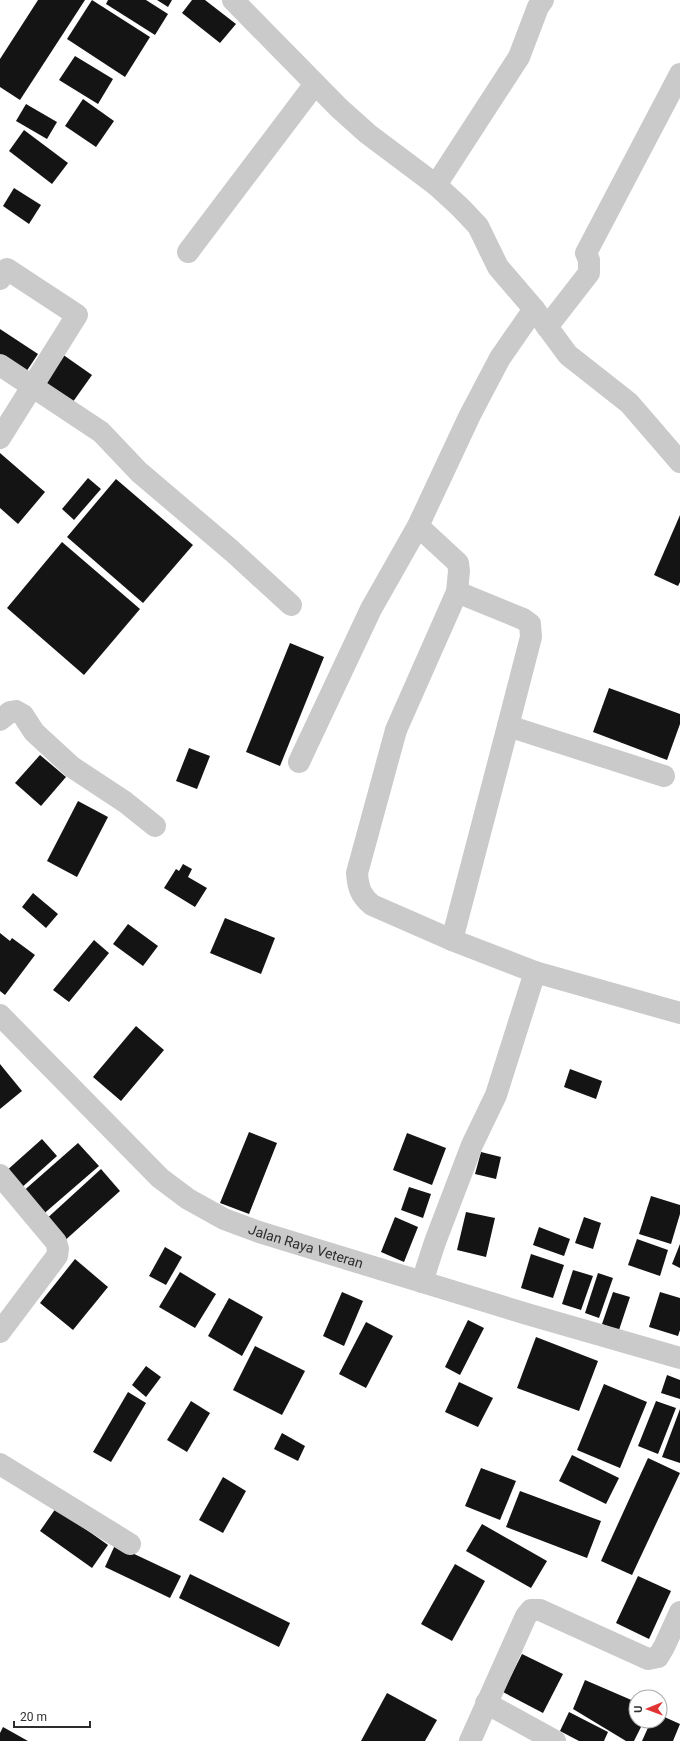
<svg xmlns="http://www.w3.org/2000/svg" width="680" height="1741" font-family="Roboto,sans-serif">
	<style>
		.building { fill: #141414 }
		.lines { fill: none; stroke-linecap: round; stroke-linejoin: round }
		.minor { stroke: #cacaca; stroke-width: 22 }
		.tertiary { stroke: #cacaca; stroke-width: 22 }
		.labels { text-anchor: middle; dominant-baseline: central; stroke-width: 4; stroke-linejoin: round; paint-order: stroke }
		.street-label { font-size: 14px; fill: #2d2d2d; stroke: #fff }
	</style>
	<rect width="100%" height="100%" fill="#fff"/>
	<g class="building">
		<polygon points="38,0 85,0 20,100 0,87 0,59"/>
		<polygon points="92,0 150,37 125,77 67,39"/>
		<polygon points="108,0 146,0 168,14 155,35 106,4"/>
		<polygon points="157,0 172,0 168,7"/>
		<polygon points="192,0 205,0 236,24 220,43 182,13"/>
		<polygon points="75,56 113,79 98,104 59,80"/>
		<polygon points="83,99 114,121 96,147 65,126"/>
		<polygon points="26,104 57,122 47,139 16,121"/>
		<polygon points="24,130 68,163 52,184 9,151"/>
		<polygon points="14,188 41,205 29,224 3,206"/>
		<polygon points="0,329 38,354 24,375 0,359"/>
		<polygon points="62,354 92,375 70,406 40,384"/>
		<polygon points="0,453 45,492 18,524 0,508"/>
		<polygon points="88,478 101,489 74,520 62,509"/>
		<polygon points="116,479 193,545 143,603 67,537"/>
		<polygon points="680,515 680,582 678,586 654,575"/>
		<polygon points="62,542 140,609 84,675 7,608"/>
		<polygon points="290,643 324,657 280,766 246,752"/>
		<polygon points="609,688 680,714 680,724 667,760 593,732"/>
		<polygon points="189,748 210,756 197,789 176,781"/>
		<polygon points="40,755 66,777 41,806 15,783"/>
		<polygon points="78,801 108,817 77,877 47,861"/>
		<polygon points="183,864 192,869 188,877 207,888 195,907 164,888 176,869 179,871"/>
		<polygon points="33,893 58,914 46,928 22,907"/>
		<polygon points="225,918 275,938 261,974 210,953"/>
		<polygon points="128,924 158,946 143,966 113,944"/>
		<polygon points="0,933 10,941 12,938 35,955 5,995 0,991"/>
		<polygon points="94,940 109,953 69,1002 53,990"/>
		<polygon points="136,1026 164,1050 121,1101 93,1077"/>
		<polygon points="0,1064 22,1091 0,1109"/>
		<polygon points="570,1069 602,1081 596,1099 564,1087"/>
		<polygon points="249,1132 277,1143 249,1214 220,1203"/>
		<polygon points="407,1133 446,1148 432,1185 393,1170"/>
		<polygon points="42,1139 57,1156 20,1189 5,1172"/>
		<polygon points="78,1143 99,1166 40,1217 20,1194"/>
		<polygon points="481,1152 501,1157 496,1179 475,1174"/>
		<polygon points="101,1169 120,1191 62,1243 43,1222"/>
		<polygon points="409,1187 431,1194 423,1218 401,1210"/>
		<polygon points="651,1196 680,1205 680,1214 671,1244 639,1234"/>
		<polygon points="466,1212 495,1218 486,1257 457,1250"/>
		<polygon points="395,1217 418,1227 404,1262 381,1252"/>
		<polygon points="584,1217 601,1223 593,1249 575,1243"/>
		<polygon points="539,1227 570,1239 564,1256 533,1245"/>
		<polygon points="637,1239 668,1250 660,1276 628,1265"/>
		<polygon points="680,1244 680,1268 672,1264"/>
		<polygon points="165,1247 182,1257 166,1285 149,1276"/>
		<polygon points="531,1254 564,1265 553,1298 521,1288"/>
		<polygon points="75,1259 108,1287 73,1330 40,1303"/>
		<polygon points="573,1270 593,1276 581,1310 562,1304"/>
		<polygon points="180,1272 216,1294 195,1328 159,1307"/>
		<polygon points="598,1273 613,1278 599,1318 585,1313"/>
		<polygon points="342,1292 363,1301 344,1346 323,1336"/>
		<polygon points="613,1292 630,1297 619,1330 602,1324"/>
		<polygon points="660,1292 680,1298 680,1330 678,1336 649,1327"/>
		<polygon points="229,1298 263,1317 242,1356 208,1336"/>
		<polygon points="468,1320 484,1328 460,1375 445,1367"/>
		<polygon points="366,1322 393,1336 366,1388 339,1374"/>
		<polygon points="536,1337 598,1361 579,1411 517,1388"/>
		<polygon points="255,1346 305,1371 282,1415 233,1390"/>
		<polygon points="146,1366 161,1377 146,1397 132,1385"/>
		<polygon points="667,1375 680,1380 680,1399 661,1393"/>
		<polygon points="459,1382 493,1398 478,1427 445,1412"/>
		<polygon points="604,1384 647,1402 620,1468 577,1450"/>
		<polygon points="128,1392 146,1403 111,1462 93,1452"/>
		<polygon points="191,1401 210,1413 187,1452 167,1440"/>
		<polygon points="656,1401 676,1408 658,1454 638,1446"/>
		<polygon points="680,1409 680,1463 662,1457"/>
		<polygon points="282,1433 305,1446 298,1461 274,1449"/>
		<polygon points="572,1455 619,1478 606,1504 559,1481"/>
		<polygon points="648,1458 680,1473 632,1575 601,1561"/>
		<polygon points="481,1468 516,1481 500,1520 465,1506"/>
		<polygon points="223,1477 246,1491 223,1533 199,1520"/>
		<polygon points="520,1491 601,1521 587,1558 506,1527"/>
		<polygon points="56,1508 108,1545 92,1568 40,1531"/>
		<polygon points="482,1524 547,1561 531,1588 466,1551"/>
		<polygon points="115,1545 181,1576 170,1598 105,1567"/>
		<polygon points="455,1564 485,1581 452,1641 421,1624"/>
		<polygon points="190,1574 290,1623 279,1647 179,1598"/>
		<polygon points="638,1576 671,1591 649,1639 616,1623"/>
		<polygon points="522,1654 563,1674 543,1713 503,1692"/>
		<polygon points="585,1680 636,1702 636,1721 644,1721 634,1741 626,1741 573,1709"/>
		<polygon points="387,1693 437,1720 425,1741 361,1741"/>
		<polygon points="569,1712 608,1732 604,1741 579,1741 560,1731"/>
		<polygon points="660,1715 680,1724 673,1741 642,1741 651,1721 660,1721"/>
		<polygon points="3,1727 28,1741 0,1741 0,1733"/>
	</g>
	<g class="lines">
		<g class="minor">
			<polyline points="233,0 339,108 368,134 436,185 460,207 478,226 498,267 534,309 568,355 629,403 680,462"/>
			<polyline points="436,185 519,57 538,7 543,0"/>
			<polyline points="188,252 315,84"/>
			<polyline points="0,279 7,269 77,315 0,438"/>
			<polyline points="547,327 589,273 589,260 586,253 680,74"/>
			<polyline points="0,365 101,432 139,472 232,551 291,605"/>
			<path d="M418 526 458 563 459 571 457 592 396 730 357 873C358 888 361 896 372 905L452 940 535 972 680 1013"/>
			<polyline points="457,592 523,619 530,624 531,637 508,726 664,776"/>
			<polyline points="0,720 10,712 16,711 23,715 34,732 72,767 125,802 155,826"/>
			<polyline points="299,762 371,609 418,526 470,415 500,358 534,309"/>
			<polyline points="452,940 508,726"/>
			<polyline points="0,1175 56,1242 58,1249 57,1256 0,1332"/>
			<polyline points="422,1282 435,1242 472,1145 496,1095 535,972"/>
			<polyline points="0,1464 130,1544"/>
			<polyline points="486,1703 555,1741"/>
			<polyline points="470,1741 526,1616 531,1610 540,1610 648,1659 658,1657 664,1647 680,1612"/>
		</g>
		<path class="tertiary" id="s1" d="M0 1015 160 1178 188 1199 224 1219 259 1232 527 1314 680 1358"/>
	</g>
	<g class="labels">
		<g class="street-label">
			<text stroke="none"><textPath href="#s1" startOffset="391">Jalan Raya Veteran</textPath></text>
		</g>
	</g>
	<g transform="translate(648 1709) rotate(269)"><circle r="19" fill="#ffffff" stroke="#ababab"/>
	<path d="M0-3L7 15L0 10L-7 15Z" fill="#e03333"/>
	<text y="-6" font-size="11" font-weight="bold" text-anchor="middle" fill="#2d2d2d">U</text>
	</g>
	<path d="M14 1721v6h76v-6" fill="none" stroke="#2d2d2d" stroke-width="2"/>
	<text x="20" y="1721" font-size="12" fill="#2d2d2d" stroke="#ffffff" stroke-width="3" paint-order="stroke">20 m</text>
</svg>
